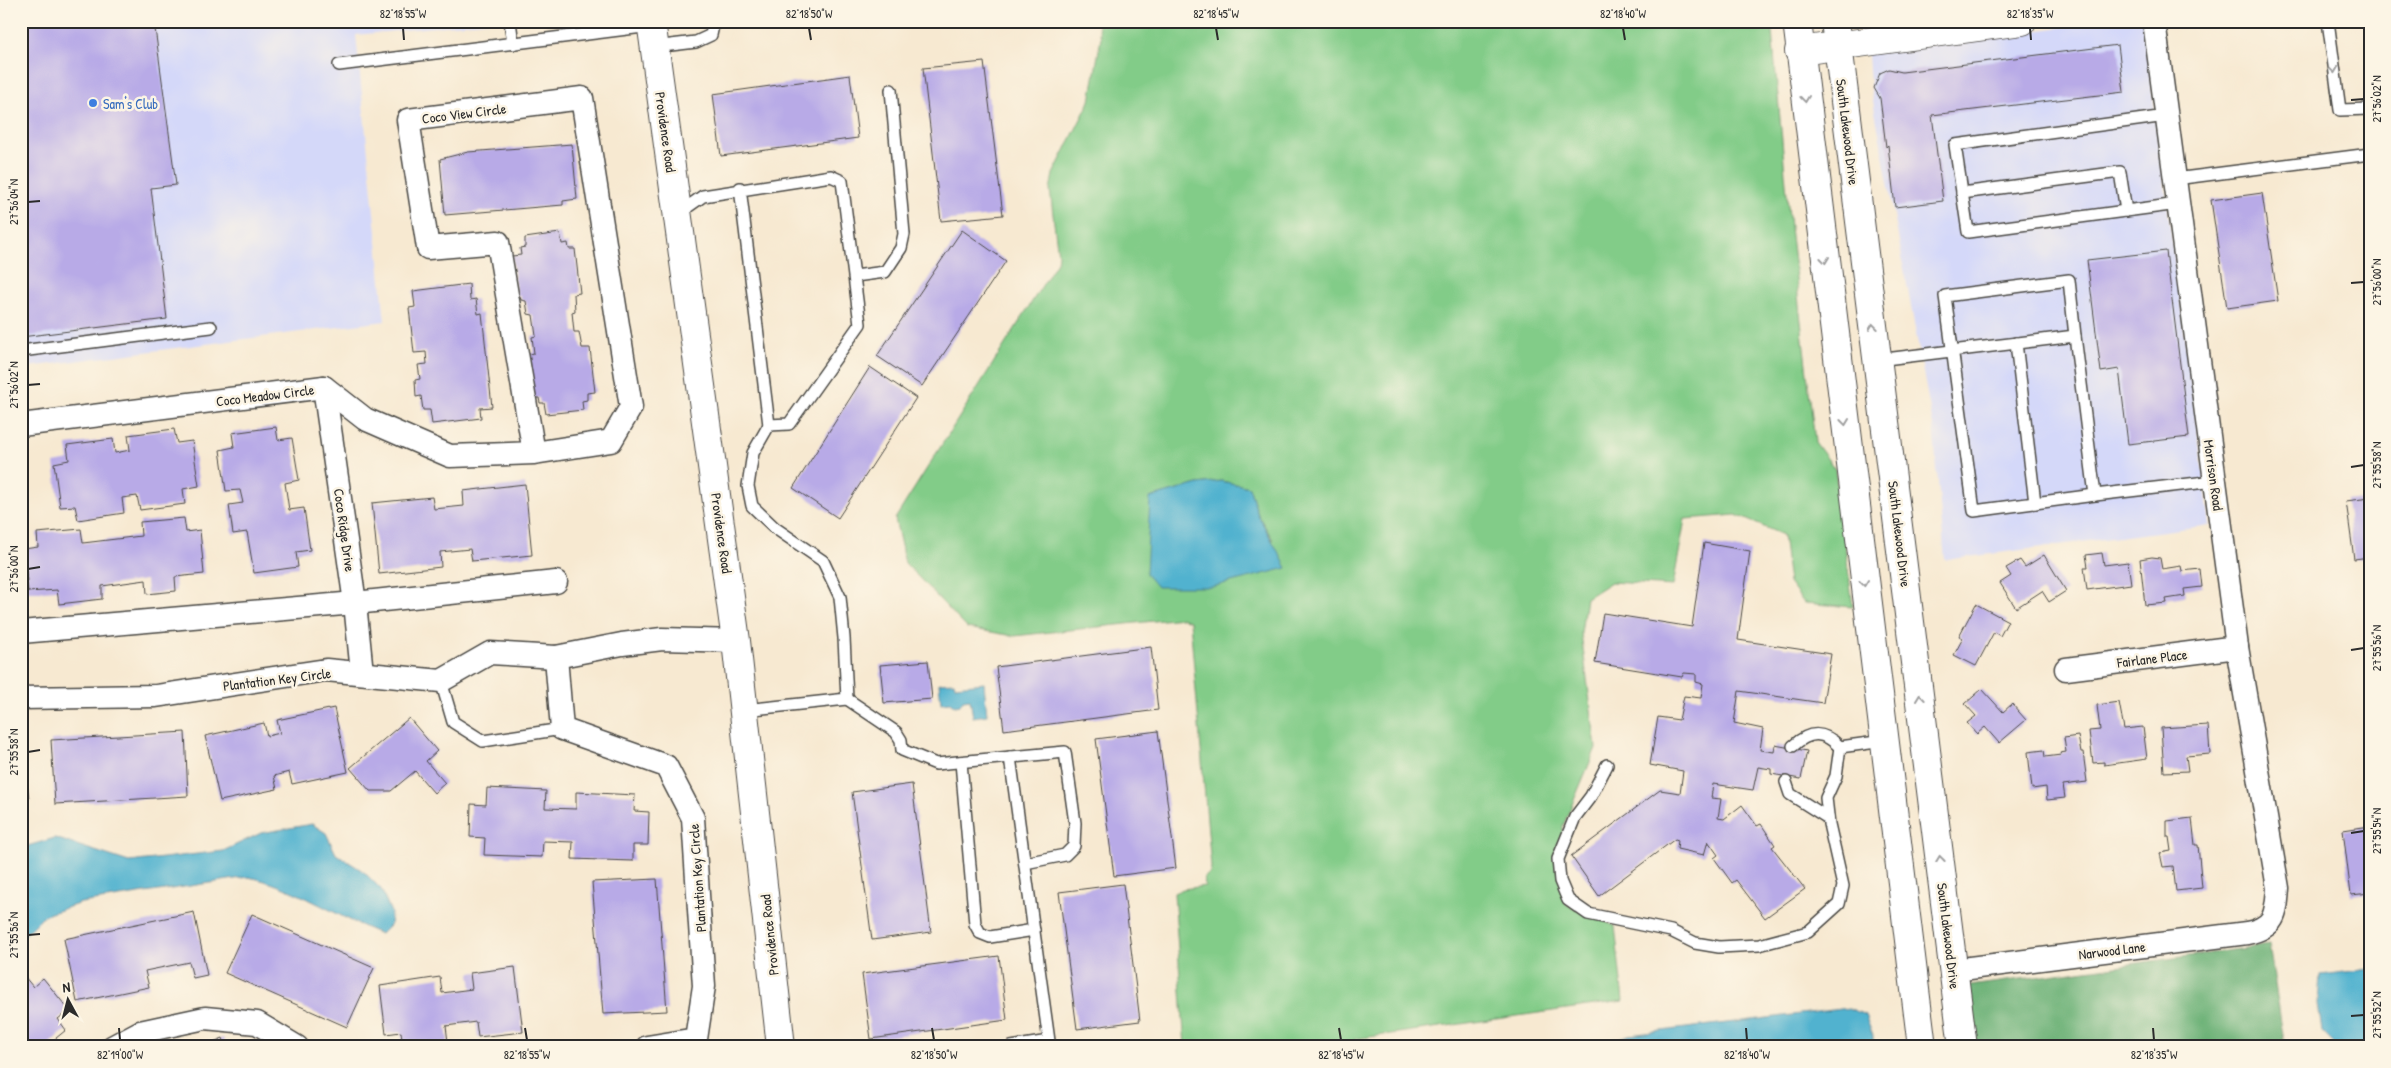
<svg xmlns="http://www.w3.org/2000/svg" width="2391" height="1068" font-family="'Patrick Hand',sans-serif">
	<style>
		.built { fill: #d4d8f9 }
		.green { fill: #82cc88; stroke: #567c5a; fill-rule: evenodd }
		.forest { fill: #69b074; stroke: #4a6e50 }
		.water { fill: #51b2cf; stroke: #3e6e7d }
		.building { fill: #b8aae7 }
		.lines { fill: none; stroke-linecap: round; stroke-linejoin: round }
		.service-casing { stroke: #4a4844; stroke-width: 14 }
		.minor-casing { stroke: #4a4844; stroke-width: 25 }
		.tertiary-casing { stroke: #4a4844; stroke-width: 30 }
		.primary-casing { stroke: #4a4844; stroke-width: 30 }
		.service { stroke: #fff; stroke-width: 11 }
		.minor { stroke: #fff; stroke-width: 22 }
		.tertiary { stroke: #fff; stroke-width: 28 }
		.primary { stroke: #fff; stroke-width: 28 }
		.oneway { stroke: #a0a0a0 }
		.ticks { fill: none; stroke: #2b2b2b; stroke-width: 2 }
		.shop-dot { fill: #3f7fe0; stroke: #fcf5e5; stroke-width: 2 }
		.labels { text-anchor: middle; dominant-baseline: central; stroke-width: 5; stroke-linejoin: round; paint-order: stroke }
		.shop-label { font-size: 14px; fill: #366cbe; stroke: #fcf5e5; text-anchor: start }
		.street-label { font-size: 14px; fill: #2b2b2b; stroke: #fcf5e5 }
		.neatline { fill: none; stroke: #2b2b2b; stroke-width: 2 }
		.ticks-label { font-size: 12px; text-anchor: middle; fill: #2b2b2b }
	</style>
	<rect width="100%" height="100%" fill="#fcf5e5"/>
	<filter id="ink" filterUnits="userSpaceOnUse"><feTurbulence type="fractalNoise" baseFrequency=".02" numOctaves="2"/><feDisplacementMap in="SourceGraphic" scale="10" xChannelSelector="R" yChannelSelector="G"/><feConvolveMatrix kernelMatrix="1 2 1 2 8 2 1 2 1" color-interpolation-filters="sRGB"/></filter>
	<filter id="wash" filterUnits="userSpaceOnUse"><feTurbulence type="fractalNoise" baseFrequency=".0096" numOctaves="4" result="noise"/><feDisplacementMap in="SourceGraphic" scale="20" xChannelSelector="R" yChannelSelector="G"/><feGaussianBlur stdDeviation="1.12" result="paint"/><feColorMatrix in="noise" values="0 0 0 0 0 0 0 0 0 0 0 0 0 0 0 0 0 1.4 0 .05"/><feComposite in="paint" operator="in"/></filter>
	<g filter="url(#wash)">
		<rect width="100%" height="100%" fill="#f7e9d1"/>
		<g class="built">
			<polygon points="21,21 493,21 356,35 385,321 21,368"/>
			<polygon points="2107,21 2143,21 2210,525 1945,560 1933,426 1870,84 1868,53"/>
		</g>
		<path class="green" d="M1097 21H1129L1130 24 1172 21H1771L1790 227 1815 442 1835 469 1853 607 1804 603 1789 583 1783 535 1736 515 1685 519 1673 586 1611 582 1586 598 1581 633 1596 748 1563 826 1560 860 1566 904 1615 926 1623 1001 1355 1039 1352 1047H1185L1174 893 1183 889 1205 886 1204 878 1210 873 1211 867 1190 621 1182 618 1014 636 967 628 905 563 895 519 1057 262 1058 255 1050 190 1053 174 1090 101 1101 38ZM1221 481 1249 487 1258 515 1273 540 1150 498 1198 484Z"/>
		<polygon class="forest" points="2269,945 2285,1047 1977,1047 1970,986"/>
		<g class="water">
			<polygon points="1221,481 1249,487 1258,515 1287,568 1211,587 1157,587 1146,574 1150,498 1198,484"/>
			<polygon points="954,682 955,686 984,683 987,715 973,717 970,699 963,700 960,705 955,706 950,702 941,703 939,683"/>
			<path d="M312 824 326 833 336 854 363 871 381 889 391 912 390 925 381 934C339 918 290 884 248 877L81 903 45 915 21 939V849L24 847 55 838 129 862 223 851 261 833Z"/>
			<polygon points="2370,969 2370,1047 2337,1047 2322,1032 2318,1003 2320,975"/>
			<polygon points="1849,1008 1865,1015 1873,1036 1873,1047 1599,1047 1608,1041 1629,1035"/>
		</g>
		<g id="blocks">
			<g class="building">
				<polygon points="21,21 154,21 176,185 151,188 167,319 21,337"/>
				<polygon points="748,21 783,21 784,22 748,27"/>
				<polygon points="2367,31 2370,31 2370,45 2368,45"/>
				<polygon points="2118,45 2124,92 1932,115 1943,201 1895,207 1888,145 1886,147 1880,98 1874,88 1880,73 1889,69 1902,72"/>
				<polygon points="984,62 1003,215 941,221 923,68"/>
				<polygon points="850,75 858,138 721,156 713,94"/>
				<polygon points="572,144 577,199 563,201 563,205 445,215 440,159 468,152"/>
				<polygon points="2262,193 2278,301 2227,308 2211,200"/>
				<polygon points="962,230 1006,261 922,386 877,356"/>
				<polygon points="560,233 562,244 568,243 569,249 575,249 580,293 574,294 575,311 572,312 574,332 579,332 582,348 590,348 595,392 587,393 587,400 582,401 583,410 546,414 544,403 540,403 539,398 531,398 525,355 534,353 532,337 536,336 533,315 528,314 526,301 521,300 520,296 517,296 512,256 521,255 520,248 525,247 525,238"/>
				<polygon points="2166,251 2189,437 2128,444 2119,369 2101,372 2087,260"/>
				<polygon points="469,284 470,300 476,299 478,314 482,313 492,407 480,408 481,418 432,424 430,410 423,410 421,396 416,397 415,380 420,379 418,365 427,364 426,352 414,353 409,308 415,307 413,291"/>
				<polygon points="870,367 916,398 838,518 793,488"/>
				<polygon points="276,427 278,440 292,438 299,480 285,483 289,510 304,508 310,550 296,552 298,567 254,573 247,532 233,534 229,505 243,503 240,490 226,491 220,450 234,447 232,433"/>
				<polygon points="174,429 177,443 192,441 199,486 183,489 185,504 140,510 137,496 122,498 124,513 78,520 75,506 60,507 54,463 69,460 67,445 113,439 115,453 130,450 128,435"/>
				<polygon points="525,484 532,555 472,561 470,549 440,552 441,567 379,574 372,503 432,497 434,509 464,506 463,491"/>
				<polygon points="2370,498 2370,557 2354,559 2346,501"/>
				<polygon points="184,518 186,532 200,530 204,574 175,577 176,591 147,594 146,580 102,586 102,599 59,604 57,590 28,592 24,549 38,547 37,533 81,529 83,543 141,536 140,522"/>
				<polygon points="1704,543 1750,551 1738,640 1831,654 1823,703 1739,691 1734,723 1763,729 1760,750 1774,752 1775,745 1807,751 1801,779 1771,774 1771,769 1758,767 1753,790 1713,784 1711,798 1721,799 1718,818 1724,819 1742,805 1757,826 1761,824 1775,845 1772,847 1805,889 1765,918 1736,880 1732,883 1714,858 1718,855 1708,841 1704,855 1677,849 1678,840 1675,839 1599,896 1571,856 1660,790 1680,793 1683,771 1650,765 1658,717 1679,720 1684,696 1701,698 1703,684 1696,682 1696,674 1684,673 1682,677 1595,663 1603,613 1692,627"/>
				<polygon points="2102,553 2104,565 2128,562 2131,584 2087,590 2084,567 2088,567 2086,555"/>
				<polygon points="2044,555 2066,591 2049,602 2042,591 2016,608 2000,583 2011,576 2006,568 2020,560 2025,567"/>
				<polygon points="2152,557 2160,558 2162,569 2181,566 2182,571 2200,569 2202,587 2184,589 2185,596 2166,599 2167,603 2145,605 2140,559"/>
				<polygon points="1976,604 2008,621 2000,636 1994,632 1976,666 1954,655 1963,638 1959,636"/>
				<polygon points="1151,647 1158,710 1004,730 996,667"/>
				<polygon points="928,661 932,699 884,703 880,665"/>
				<polygon points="1982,689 2003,712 2012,704 2026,720 1999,743 1985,727 1977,734 1967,723 1976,716 1965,704"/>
				<polygon points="2119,702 2124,729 2143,727 2147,759 2104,765 2104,762 2093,763 2089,731 2100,730 2097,705"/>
				<polygon points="334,708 348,772 292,784 289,772 274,776 277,789 220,801 205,736 264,723 267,736 280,733 277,720"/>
				<polygon points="409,718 437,751 426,761 445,783 434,793 415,771 391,791 370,791 350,768"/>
				<polygon points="2208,725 2210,754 2186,756 2188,771 2164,772 2161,728"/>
				<polygon points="1158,731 1176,868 1114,876 1096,739"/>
				<polygon points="185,732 188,796 55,804 51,740"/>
				<polygon points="21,736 29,799 21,800"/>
				<polygon points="2078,736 2081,752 2083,752 2087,782 2063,785 2065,798 2047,800 2046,787 2032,789 2028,752 2044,750 2045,757 2061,755 2060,753 2066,752 2064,738"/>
				<polygon points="912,784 931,932 872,940 852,792"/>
				<polygon points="487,788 546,791 545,808 576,809 576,792 635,795 634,811 649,812 648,845 633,845 633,861 572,859 573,842 543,841 542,857 484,855 485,838 470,837 471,804 486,805"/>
				<polygon points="2192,818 2195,845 2198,845 2202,888 2176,891 2173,866 2163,867 2160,853 2171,851 2169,837 2167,837 2167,821"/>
				<polygon points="2370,826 2370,893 2351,895 2343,830"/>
				<polygon points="657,879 667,1011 603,1014 592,882"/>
				<polygon points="1123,884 1140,1021 1077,1029 1059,892"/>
				<polygon points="194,912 207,975 193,978 189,962 145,971 149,987 77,1002 64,939"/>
				<polygon points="252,914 374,968 347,1027 225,973"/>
				<polygon points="999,956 1007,1020 871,1039 862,974"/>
				<polygon points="515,967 523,1032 478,1037 476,1022 446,1026 448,1042 410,1047 403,1047 401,1032 386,1034 380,986 440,977 442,993 472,989 470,973"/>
				<polygon points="24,976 33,987 43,978 69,1010 58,1019 66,1030 45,1047 21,1047 21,978"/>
				<polygon points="223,1038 226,1047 201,1047"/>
			</g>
		</g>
	</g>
	<g filter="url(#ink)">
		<use href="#blocks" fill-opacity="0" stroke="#4a4844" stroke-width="1"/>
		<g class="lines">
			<g class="service-casing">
				<g id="service">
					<polyline points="510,21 513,44"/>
					<polyline points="2328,21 2340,110 2370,109"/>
					<polyline points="654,47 696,42 711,35 714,21"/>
					<polyline points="339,65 651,26"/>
					<polyline points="2166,116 1955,145 1968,232 2178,204"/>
					<polyline points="2175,179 2370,154"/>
					<polyline points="1962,193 2120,172 2126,211"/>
					<polyline points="679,213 703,196 831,176 842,181 860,324 789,424 769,425 740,188"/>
					<polyline points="855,276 885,272 901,248 904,234 891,90"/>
					<polyline points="2075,336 2069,280 1945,296 1974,511 2095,495"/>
					<polyline points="2016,343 2035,503"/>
					<polyline points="21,351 211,327"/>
					<polyline points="1877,360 2075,336 2095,495 2215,481"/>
					<polyline points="441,681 453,722 483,741 562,729"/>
					<polyline points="847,699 896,732 901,740 902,750 936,764 1065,752 1075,823 1074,846 1065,855 1025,863"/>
					<polyline points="744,710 847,699 844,638 840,597 823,561 775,528 752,506 748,486 753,453 769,425"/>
					<path d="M1793 746C1810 730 1824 731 1840 747"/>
					<polyline points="1010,757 1049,1041 1011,1047"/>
					<polyline points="961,762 975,924 980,933 990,937 1034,930"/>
					<polyline points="1607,765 1591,796 1575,817 1558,859 1560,881 1568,900 1588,914 1671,931 1695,943 1719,947 1759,945 1808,932 1839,904 1843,886 1829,824 1826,798 1836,776 1840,747 1884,741"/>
					<polyline points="1786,782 1790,794 1828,818"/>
				</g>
			</g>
			<g class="minor-casing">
				<g id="minor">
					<polyline points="324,387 355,603 362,673"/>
					<polyline points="21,425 324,387 365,419 450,456 534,453 611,441 631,407 582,98 408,120 428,248 498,242 534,453"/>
					<polyline points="21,632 355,603 556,582"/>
					<polyline points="556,657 562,729 666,766 693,818 704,986 696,1039 647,1047"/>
					<polyline points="2066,669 2237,647"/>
					<polyline points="21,698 156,696 326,670 441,681 490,653 556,657 622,644 662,639 736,641"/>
					<path d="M1954 970 2247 933C2276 927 2276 914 2278 888L2237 647 2154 21"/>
					<polyline points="112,1047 140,1032 205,1018 257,1023 297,1047"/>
				</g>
			</g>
			<g class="tertiary-casing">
				<g id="tertiary">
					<polyline points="651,21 736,641 781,1047"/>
					<polyline points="1799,51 2022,21"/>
				</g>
			</g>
			<g class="primary-casing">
				<g id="primary">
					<polyline points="1797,21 1922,1047"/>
					<polyline points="1835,21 1963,1047"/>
				</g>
			</g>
			<use href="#service" class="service"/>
			<use href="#minor" class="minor"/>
			<use href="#tertiary" class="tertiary"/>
			<use href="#primary" class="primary"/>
		</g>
		<defs><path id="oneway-chevron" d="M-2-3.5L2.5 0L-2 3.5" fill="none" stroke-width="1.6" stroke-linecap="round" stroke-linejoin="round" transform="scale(1.25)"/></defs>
		<g class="oneway">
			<use href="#oneway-chevron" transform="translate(2334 70) rotate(82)"/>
			<use href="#oneway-chevron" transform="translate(1805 99) rotate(83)"/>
			<use href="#oneway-chevron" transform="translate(1825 260) rotate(83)"/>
			<use href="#oneway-chevron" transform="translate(1873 327) rotate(-97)"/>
			<use href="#oneway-chevron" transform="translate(1845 422) rotate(83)"/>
			<use href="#oneway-chevron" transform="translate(1864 583) rotate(83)"/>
			<use href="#oneway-chevron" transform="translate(1920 698) rotate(-97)"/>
			<use href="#oneway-chevron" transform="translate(1940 859) rotate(-97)"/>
		</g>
	</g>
	<path class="ticks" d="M403 28 404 40M809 28 811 40M1216 28 1218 40M1623 28 1625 40M2030 28 2031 40M2351 100 2364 99M28 202 40 201M2351 283 2364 282M28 385 40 384M2351 467 2364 465M28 569 40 567M2351 650 2364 648M28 752 40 750M2351 833 2364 831M28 935 40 934M2351 1016 2364 1015M119 1028 120 1040M525 1028 527 1040M932 1028 934 1040M1339 1028 1341 1040M1746 1028 1747 1040M2153 1028 2154 1040"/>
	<circle class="shop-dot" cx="93" cy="103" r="5"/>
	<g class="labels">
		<g class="shop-label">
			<text x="103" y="103">Sam's Club</text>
		</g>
		<g class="street-label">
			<text transform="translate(464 113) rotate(-7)">Coco View Circle</text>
			<text transform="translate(666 132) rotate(82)">Providence Road</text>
			<text transform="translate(1848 132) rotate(83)">South Lakewood Drive</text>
			<text transform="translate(265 395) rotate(-7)">Coco Meadow Circle</text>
			<text transform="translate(2214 475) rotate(82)">Morrison Road</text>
			<text transform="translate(345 530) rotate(82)">Coco Ridge Drive</text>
			<text transform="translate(722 533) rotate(82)">Providence Road</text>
			<text transform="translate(1900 534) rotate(83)">South Lakewood Drive</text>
			<text transform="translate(2152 658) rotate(-7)">Fairlane Place</text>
			<text transform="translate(277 679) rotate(-7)">Plantation Key Circle</text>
			<text transform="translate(697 878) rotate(-94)">Plantation Key Circle</text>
			<text transform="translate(769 935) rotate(-96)">Providence Road</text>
			<text transform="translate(1949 936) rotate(83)">South Lakewood Drive</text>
			<text transform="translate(2112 950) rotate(-7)">Narwood Lane</text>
		</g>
	</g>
	<rect width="2391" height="1068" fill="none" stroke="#fcf5e5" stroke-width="55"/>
	<g transform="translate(68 1000) rotate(353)" stroke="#fcf5e5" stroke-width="4" paint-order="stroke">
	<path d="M0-4L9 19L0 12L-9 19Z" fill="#2b2b2b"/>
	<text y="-8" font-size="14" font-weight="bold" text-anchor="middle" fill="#2b2b2b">N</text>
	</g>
	<rect x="28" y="28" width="2336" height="1012" class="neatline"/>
	<g class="ticks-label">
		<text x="403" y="18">82°18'55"W</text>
		<text x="809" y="18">82°18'50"W</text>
		<text x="1216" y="18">82°18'45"W</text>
		<text x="1623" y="18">82°18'40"W</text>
		<text x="2030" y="18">82°18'35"W</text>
		<text transform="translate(2377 99) rotate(-90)" y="4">27°56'02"N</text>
		<text transform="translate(14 202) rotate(-90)" y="4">27°56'04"N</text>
		<text transform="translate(2377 282) rotate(-90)" y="4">27°56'00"N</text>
		<text transform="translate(14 385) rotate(-90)" y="4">27°56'02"N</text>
		<text transform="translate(2377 465) rotate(-90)" y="4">27°55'58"N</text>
		<text transform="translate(14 569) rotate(-90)" y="4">27°56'00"N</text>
		<text transform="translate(2377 648) rotate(-90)" y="4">27°55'56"N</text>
		<text transform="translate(14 752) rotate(-90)" y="4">27°55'58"N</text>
		<text transform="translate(2377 831) rotate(-90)" y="4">27°55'54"N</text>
		<text transform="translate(14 935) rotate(-90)" y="4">27°55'56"N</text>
		<text transform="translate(2377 1015) rotate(-90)" y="4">27°55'52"N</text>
		<text x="120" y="1059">82°19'00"W</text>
		<text x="527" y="1059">82°18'55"W</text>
		<text x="934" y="1059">82°18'50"W</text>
		<text x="1341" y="1059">82°18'45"W</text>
		<text x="1747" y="1059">82°18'40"W</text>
		<text x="2154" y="1059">82°18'35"W</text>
	</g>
</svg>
